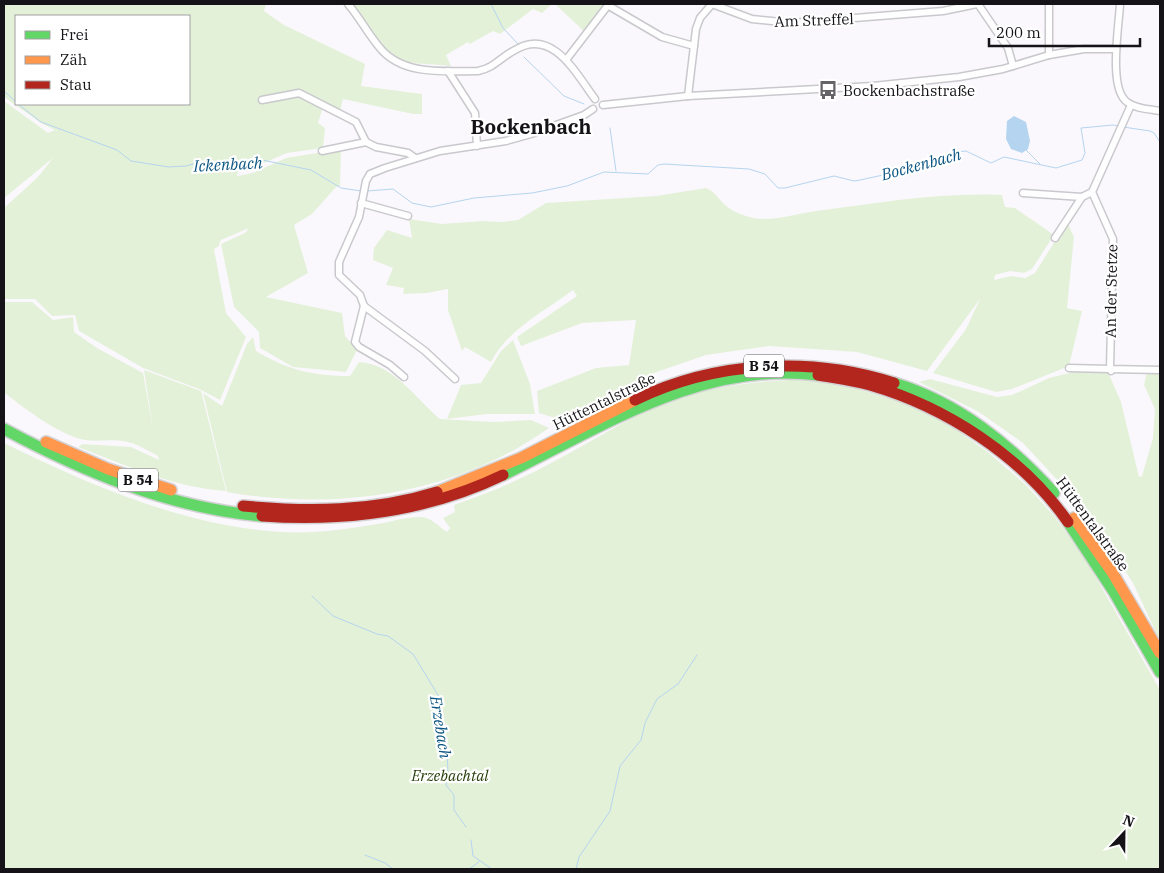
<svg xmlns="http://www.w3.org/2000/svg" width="1164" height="873" font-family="'IBM Plex Serif',serif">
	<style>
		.green { fill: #e4f1d9; fill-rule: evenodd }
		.water { fill: #b5d4ef }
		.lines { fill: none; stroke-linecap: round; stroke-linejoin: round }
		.stream { stroke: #b5d4ef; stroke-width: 1 }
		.street-casing { stroke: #c9c8cc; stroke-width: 9 }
		.fast-casing { stroke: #d3d2d4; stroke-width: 14 }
		.slow-casing { stroke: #d3d2d4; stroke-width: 14 }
		.jam-casing { stroke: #d3d2d4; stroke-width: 14 }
		.street { stroke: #fefeff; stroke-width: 6 }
		.fast { stroke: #63d668; stroke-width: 11 }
		.slow { stroke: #ff974d; stroke-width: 11 }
		.jam { stroke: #b3261e; stroke-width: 11 }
		.labels { text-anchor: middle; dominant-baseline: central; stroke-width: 4.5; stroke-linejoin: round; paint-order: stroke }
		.shield { fill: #fff; stroke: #5b5a5d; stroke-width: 1 }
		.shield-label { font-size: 14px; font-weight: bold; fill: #151317 }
		.street-label { font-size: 15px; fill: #151317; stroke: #fff }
		.poi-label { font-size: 15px; fill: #151317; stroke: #fff; text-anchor: start }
		.park-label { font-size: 15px; font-style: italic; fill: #283f0c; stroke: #fff }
		.water-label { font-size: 16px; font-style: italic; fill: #0c5684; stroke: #fff }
		.district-label { font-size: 20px; font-weight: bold; fill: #151317; stroke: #fff }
	</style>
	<rect width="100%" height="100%" fill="#faf8fd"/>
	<g class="green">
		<path d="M4 4H266L264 11 284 25 365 64 361 86 422 94V114H413L343 99 340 111 323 107 318 123 325 128 323 148 287 153 250 169 238 171 237 176 253 173 286 158 341 149 340 186 336 187 312 214 294 225 308 273 266 297 342 313 345 336 357 350 346 372 293 367 260 348 259 332 234 307 221 244 245 233 249 228 221 240 218 247 214 249 226 313 246 337 220 400 199 389 143 368 79 331 75 315 52 316 35 299H4V208L38 177 53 158 4 198V101L48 133 55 130 41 123 4 97ZM16 16H189V104H16Z"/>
		<path d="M352 4H552L542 13 533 9 500 34 493 31 470 44 468 42 446 55 451 66C437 64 418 65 404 61 381 53 366 23 352 4Z"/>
		<polygon points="555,4 607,4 586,33"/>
		<path d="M706 188C715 192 718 198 725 205 730 210 742 215 749 217 771 223 794 214 816 211 878 203 941 192 1002 195L1005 207 1015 208 1054 235 1032 269 1024 273 1010 271 995 275 994 280 1011 276 1025 278 1035 273 1067 222 1074 237 1067 308 1082 311 1069 366 1012 389 996 392 933 373 966 329 980 299 927 371 857 352 769 346 706 355 648 375 571 423 539 413 537 391 596 368 629 365 636 320 582 323 521 346 517 337 577 296 573 290C545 311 507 330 491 362L465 347 462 351 448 310V289L427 293 403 294 404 288 386 285 393 268 373 260 374 248 387 230 412 238 409 219 442 224 483 221 502 222 518 220 546 203 656 196Z"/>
		<path d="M4 302H32L53 320 73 317 74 332 97 348 143 373 153 429 144 370 201 391 226 491C175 488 125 465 78 447L83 444 131 447 159 460 158 456C147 450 136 443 123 441 111 439 97 442 85 440 61 436 25 409 6 394L4 392Z"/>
		<path d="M253 337 256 351C288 370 313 376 350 376L359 362C394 364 415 398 440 419L494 422 531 420 549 428C458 493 337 512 227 492L203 393 222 406 247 344Z"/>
		<polygon points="513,340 530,384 535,414 487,414 447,419 461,385 481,383 501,351"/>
		<polygon points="1081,370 1108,372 1121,402 1139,477 1142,476 1153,438 1155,409 1144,385 1147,372 1160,372 1160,641 1133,583 1086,511 1023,443 979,412 919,382 930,379 997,397 1012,395 1049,378"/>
		<path d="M809 379 844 385 902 402 947 423 989 453 1026 485 1054 516 1085 558 1160 690V869H4V443C89 485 187 527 283 532 310 534 350 529 377 524 391 522 408 516 422 517 432 518 439 527 447 532L450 528 443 518 455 512 454 505C492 492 529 476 564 456 597 438 627 419 661 405 709 385 758 381 809 379Z"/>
	</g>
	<polygon class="water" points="1014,116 1026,122 1030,141 1028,149 1022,153 1011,149 1006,139 1007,121"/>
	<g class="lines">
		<g class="stream">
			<polyline points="491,4 503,28 518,44"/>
			<polyline points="524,57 564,96 584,104"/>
			<polyline points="4,91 16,102"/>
			<polyline points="18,104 41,122 117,150 131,161 169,167 186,166 200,162 209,164 252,159 262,160 311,170 341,188 361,191"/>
			<polyline points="1123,127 1150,131 1154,133 1160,142"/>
			<polyline points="610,128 616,171"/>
			<polyline points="1026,150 1040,164"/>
			<polyline points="367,191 393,189 412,203 431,207 474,198 532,193 567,186 604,172 648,174 658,165 664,164 749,169 765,174 778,188 785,188 834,176 854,181 860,180 920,167 955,152 966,151 991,163 1004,157 1056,168 1082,160 1085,153 1081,128 1113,125 1119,126"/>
			<polyline points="312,596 333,616 377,634 388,636 413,654 438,695 440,742 447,746 448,774 446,785 454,795 454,810 466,827"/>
			<polyline points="471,840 473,856 492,869"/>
			<polyline points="365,855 385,863 393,869"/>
			<polyline points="469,869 479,862"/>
			<polyline points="576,869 579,857 610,811 620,766 641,740 645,723 657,699 678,684 697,655"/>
		</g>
		<g class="street-casing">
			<g id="street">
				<path d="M348 4C360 18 368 34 380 48 403 76 445 71 478 71 494 68 501 57 515 50 553 27 576 74 595 99"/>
				<polyline points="712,4 752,19 791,23 943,11 977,4"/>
				<polyline points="978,4 1008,48 1013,66"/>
				<path d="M1120 4C1119 26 1108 88 1127 102 1136 109 1149 109 1160 111"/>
				<polyline points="609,6 662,37 694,46"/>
				<polyline points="1049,55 1049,4"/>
				<polyline points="566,60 609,4"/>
				<polyline points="448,71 475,113 477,146"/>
				<polyline points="688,96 696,29 700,18 712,4"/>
				<polyline points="262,100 299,93 356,122 366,142 376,147 408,153 415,158"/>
				<polyline points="603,105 688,96 873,86 959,77 1003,69 1049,55 1084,49 1116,49"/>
				<polyline points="1131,105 1092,192 1113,239 1110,369 1160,370"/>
				<polyline points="322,151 366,142"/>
				<polyline points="1023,193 1082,197 1092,192"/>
				<polyline points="361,203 408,216"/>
				<polyline points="1055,238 1082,197"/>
				<polyline points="364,306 425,351 455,379"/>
				<polyline points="1069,368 1110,369 1111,371"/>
				<polyline points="404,377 390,365 359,347 355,342 364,306 360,295 339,275 339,262 359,217 366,181 370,174 385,168 440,151 506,141 531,134 584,115 593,109"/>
			</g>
		</g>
		<g class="fast-casing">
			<g id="fast">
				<path d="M894 383C959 403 1009 444 1054 493"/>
				<path d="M4 429C84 472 170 508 262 516"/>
				<path d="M503 475C602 427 702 360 818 375"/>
				<polyline points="1068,522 1114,592 1160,672"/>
			</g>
		</g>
		<g class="slow-casing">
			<g id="slow">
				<polyline points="46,442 108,469 171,490"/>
				<polyline points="437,492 521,458 635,400"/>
				<polyline points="1074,518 1112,572 1160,653"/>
			</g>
		</g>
		<g class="jam-casing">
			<g id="jam">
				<path d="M818 375C835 378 853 380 870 385 946 407 1022 456 1068 522"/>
				<path d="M635 400C715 361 810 356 894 383"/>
				<path d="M243 506C308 512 373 512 437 492"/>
				<path d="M262 516C346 522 426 512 503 475"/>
			</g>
		</g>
		<use href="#street" class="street"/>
		<use href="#fast" class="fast"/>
		<use href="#slow" class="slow"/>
		<use href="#jam" class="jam"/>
	</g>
	<defs>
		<g id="bus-bare" transform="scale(1.5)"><path d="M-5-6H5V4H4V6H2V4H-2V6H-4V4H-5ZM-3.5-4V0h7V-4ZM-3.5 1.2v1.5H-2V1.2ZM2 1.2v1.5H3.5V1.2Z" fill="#656368" stroke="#fff" stroke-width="2.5" paint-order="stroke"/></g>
	</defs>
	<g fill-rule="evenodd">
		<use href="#bus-bare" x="828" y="90"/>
	</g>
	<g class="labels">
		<g class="shield">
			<rect x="744" y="354.5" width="40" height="23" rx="4"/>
			<rect x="118" y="468.5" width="40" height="23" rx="4"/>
		</g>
		<g class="shield-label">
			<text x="764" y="366">B 54</text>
			<text x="138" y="480">B 54</text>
		</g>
		<g class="street-label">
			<text transform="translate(814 20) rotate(-2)">Am Streffel</text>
			<text transform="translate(1111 291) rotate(-89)">An der Stetze</text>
			<text transform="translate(604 401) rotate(-26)">Hüttentalstraße</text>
			<text transform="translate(1093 524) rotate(54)">Hüttentalstraße</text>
		</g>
		<g class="poi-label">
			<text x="843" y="90">Bockenbachstraße</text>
		</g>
		<g class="park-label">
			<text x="450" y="775">Erzebachtal</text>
		</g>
		<g class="water-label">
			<text transform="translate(228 164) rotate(-3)">Ickenbach</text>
			<text transform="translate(921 164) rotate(-15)">Bockenbach</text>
			<text transform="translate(441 727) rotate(81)">Erzebach</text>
		</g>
		<g class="district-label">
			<text x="531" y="126">Bockenbach</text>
		</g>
	</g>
	<rect width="1164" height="873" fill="none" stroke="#151317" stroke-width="10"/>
	<rect x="15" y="15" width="175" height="90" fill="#ffffff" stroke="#a1a1a2"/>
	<rect x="25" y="31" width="25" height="8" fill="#63d668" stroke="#a1a1a2"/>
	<text x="60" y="40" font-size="15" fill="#151317">Frei</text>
	<rect x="25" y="56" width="25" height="8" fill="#ff974d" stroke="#a1a1a2"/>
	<text x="60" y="65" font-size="15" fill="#151317">Zäh</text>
	<rect x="25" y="81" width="25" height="8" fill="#b3261e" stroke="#a1a1a2"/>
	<text x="60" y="90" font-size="15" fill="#151317">Stau</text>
	<g transform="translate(1124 833) rotate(22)" stroke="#ffffff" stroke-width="4" paint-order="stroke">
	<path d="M0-4L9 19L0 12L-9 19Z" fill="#151317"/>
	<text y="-8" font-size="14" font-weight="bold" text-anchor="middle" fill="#151317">N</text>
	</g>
	<path d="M989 38v8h151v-8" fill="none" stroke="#151317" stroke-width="2.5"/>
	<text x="996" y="38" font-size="15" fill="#151317" stroke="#ffffff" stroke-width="4" paint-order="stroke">200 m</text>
</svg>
